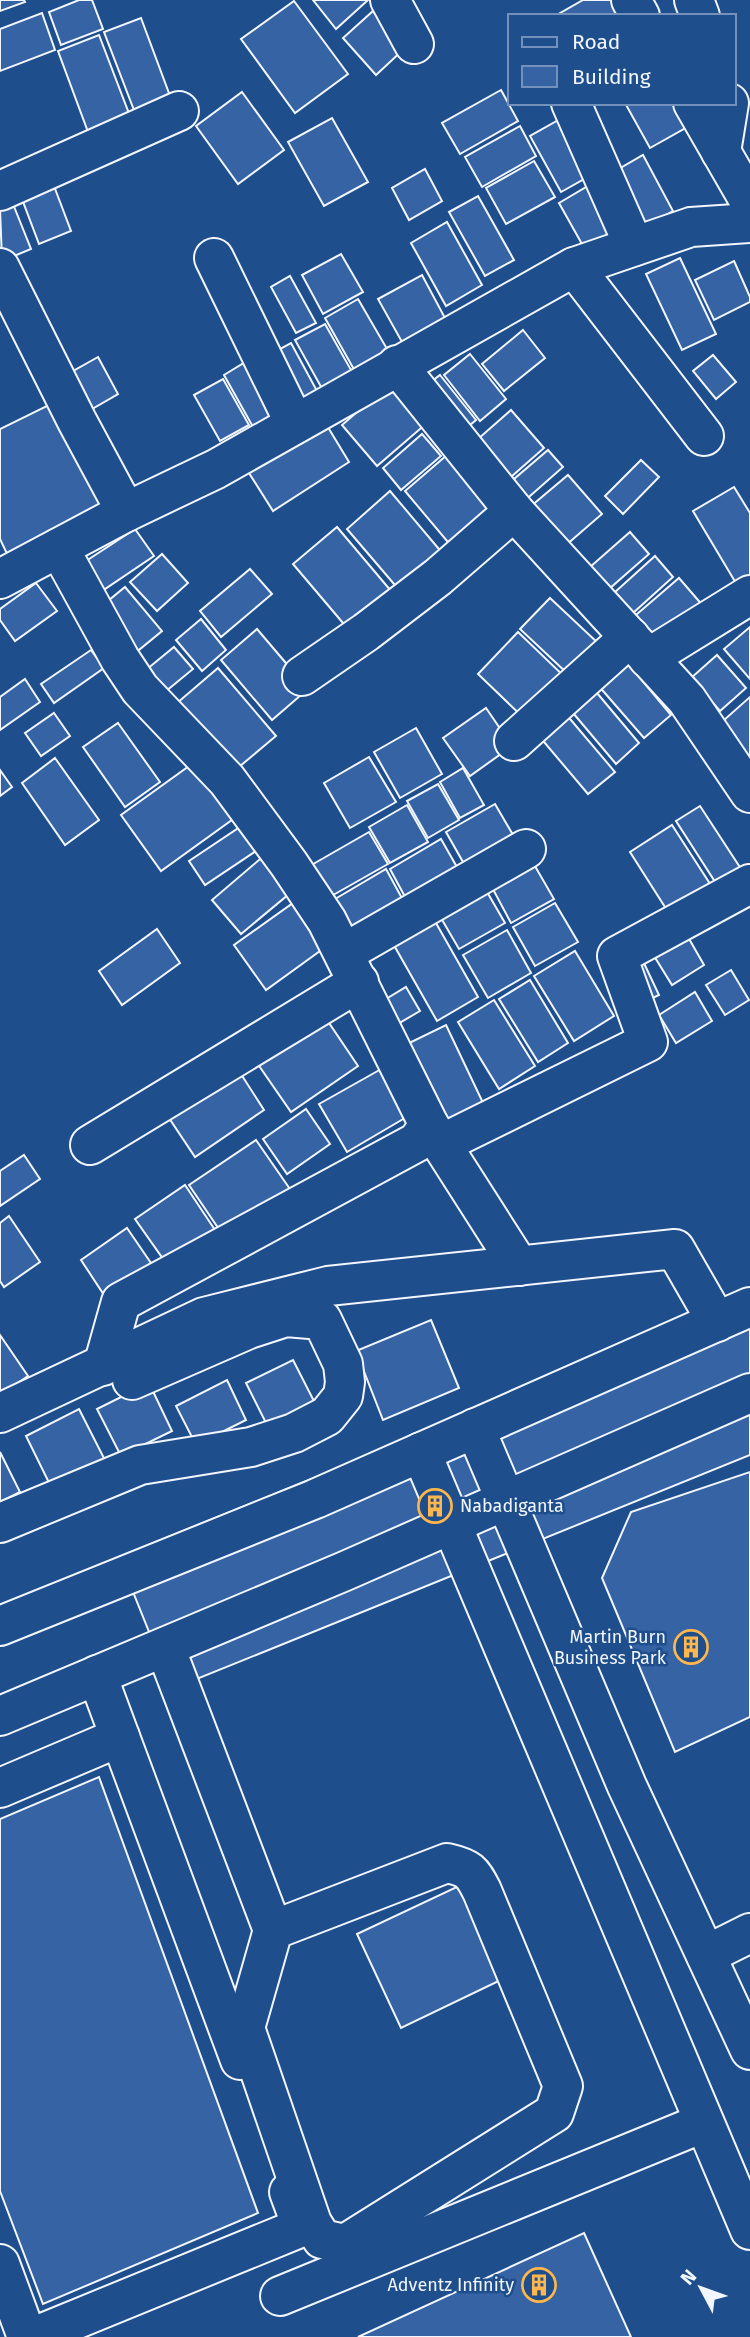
<svg xmlns="http://www.w3.org/2000/svg" width="750" height="2337" font-family="'Fira Sans',sans-serif">
	<style>
		.building { fill: #3563a3; stroke: #f2f6ff; stroke-width: 2 }
		.lines { fill: none; stroke-linecap: round; stroke-linejoin: round }
		.minor-casing { stroke: #f2f6ff; stroke-width: 42 }
		.major-casing { stroke: #f2f6ff; stroke-width: 42 }
		.minor { stroke: #1f4e8c; stroke-width: 38 }
		.major { stroke: #1f4e8c; stroke-width: 38 }
		.labels { text-anchor: middle; dominant-baseline: central; stroke-width: 5; stroke-linejoin: round; paint-order: stroke }
		.poi-label { font-size: 18px; fill: #f2f6ff; stroke: #1f4e8c; text-anchor: end }
	</style>
	<rect width="100%" height="100%" fill="#1f4e8c"/>
	<g class="building">
		<polygon points="0,0 24,0 25,2 0,11"/>
		<polygon points="79,0 92,0 103,29 61,45 49,12"/>
		<polygon points="313,0 368,0 336,29"/>
		<polygon points="583,0 623,0 632,16 555,16"/>
		<polygon points="294,1 348,74 295,113 241,39"/>
		<polygon points="373,11 405,48 376,75 343,38"/>
		<polygon points="42,13 55,50 0,71 0,29"/>
		<polygon points="141,18 173,104 137,118 104,32"/>
		<polygon points="99,35 133,124 91,140 58,51"/>
		<polygon points="501,90 518,121 460,154 442,123"/>
		<polygon points="242,92 284,150 238,184 196,126"/>
		<polygon points="625,103 676,103 689,126 650,148"/>
		<polygon points="332,118 368,182 324,206 288,142"/>
		<polygon points="562,118 593,174 561,192 530,136"/>
		<polygon points="520,126 536,156 482,187 465,157"/>
		<polygon points="643,155 673,211 641,229 610,174"/>
		<polygon points="534,161 555,197 506,224 486,188"/>
		<polygon points="425,169 442,201 409,220 392,188"/>
		<polygon points="593,183 621,234 587,253 559,203"/>
		<polygon points="54,186 71,231 39,244 22,199"/>
		<polygon points="478,196 514,260 485,276 449,212"/>
		<polygon points="13,204 31,249 2,261 0,208"/>
		<polygon points="447,222 482,285 446,306 411,243"/>
		<polygon points="341,254 363,292 323,314 302,275"/>
		<polygon points="680,258 716,334 682,350 646,274"/>
		<polygon points="734,261 750,297 750,302 714,320 695,280"/>
		<polygon points="422,275 445,318 402,342 378,299"/>
		<polygon points="290,276 316,323 296,333 271,287"/>
		<polygon points="358,299 390,354 356,373 325,318"/>
		<polygon points="325,324 355,377 325,394 295,340"/>
		<polygon points="523,330 545,358 504,391 482,364"/>
		<polygon points="291,343 317,391 293,404 267,356"/>
		<polygon points="470,354 506,399 480,421 444,375"/>
		<polygon points="713,355 736,382 716,399 693,371"/>
		<polygon points="98,357 118,394 80,416 59,379"/>
		<polygon points="252,358 281,413 253,427 224,375"/>
		<polygon points="440,375 476,420 458,435 422,389"/>
		<polygon points="223,379 249,425 220,441 194,395"/>
		<polygon points="392,382 427,423 377,466 342,425"/>
		<polygon points="61,399 112,505 8,556 0,539 0,429"/>
		<polygon points="511,410 544,448 503,484 470,446"/>
		<polygon points="326,424 349,462 273,511 249,473"/>
		<polygon points="422,434 441,456 401,490 383,468"/>
		<polygon points="548,450 563,467 522,503 507,485"/>
		<polygon points="447,455 500,519 458,554 405,491"/>
		<polygon points="641,460 659,477 623,514 605,496"/>
		<polygon points="568,475 602,514 558,552 524,512"/>
		<polygon points="734,487 750,513 750,591 743,595 693,511"/>
		<polygon points="390,491 449,561 406,598 347,529"/>
		<polygon points="337,527 397,598 354,636 293,564"/>
		<polygon points="135,529 154,556 102,591 83,563"/>
		<polygon points="630,532 649,554 609,589 590,567"/>
		<polygon points="162,554 188,583 157,611 130,582"/>
		<polygon points="655,556 673,577 633,613 615,592"/>
		<polygon points="250,569 272,594 221,637 200,611"/>
		<polygon points="679,578 704,607 655,649 630,620"/>
		<polygon points="36,583 57,611 15,641 0,620 0,609"/>
		<polygon points="125,587 162,631 134,654 97,610"/>
		<polygon points="550,598 599,644 569,675 520,629"/>
		<polygon points="201,619 226,650 202,671 176,640"/>
		<polygon points="750,627 750,679 724,649"/>
		<polygon points="257,629 308,689 272,720 221,660"/>
		<polygon points="518,632 569,681 529,723 478,674"/>
		<polygon points="174,647 193,669 160,696 141,674"/>
		<polygon points="91,650 104,668 54,703 41,684"/>
		<polygon points="717,655 746,688 720,711 691,678"/>
		<polygon points="625,660 671,715 644,738 597,684"/>
		<polygon points="218,668 276,736 227,777 170,709"/>
		<polygon points="25,679 40,702 0,730 0,697"/>
		<polygon points="592,687 639,743 616,764 568,707"/>
		<polygon points="750,697 750,767 715,728"/>
		<polygon points="486,708 512,746 470,776 443,738"/>
		<polygon points="54,713 70,736 41,756 25,733"/>
		<polygon points="565,713 615,772 588,794 539,736"/>
		<polygon points="118,723 160,782 125,807 83,747"/>
		<polygon points="416,728 442,774 400,798 374,752"/>
		<polygon points="369,757 396,802 350,828 324,783"/>
		<polygon points="55,758 99,820 65,845 22,783"/>
		<polygon points="196,761 236,817 161,871 121,815"/>
		<polygon points="463,768 484,805 460,818 440,782"/>
		<polygon points="0,770 12,787 0,796"/>
		<polygon points="438,784 459,820 428,838 407,801"/>
		<polygon points="495,804 520,847 471,876 446,832"/>
		<polygon points="407,805 428,842 390,863 369,827"/>
		<polygon points="700,806 745,875 721,891 676,821"/>
		<polygon points="246,823 262,847 205,885 189,861"/>
		<polygon points="672,825 714,890 672,918 630,852"/>
		<polygon points="369,832 388,864 319,903 301,871"/>
		<polygon points="441,839 462,876 410,906 390,869"/>
		<polygon points="266,854 295,889 241,934 212,900"/>
		<polygon points="528,854 554,899 511,923 487,878"/>
		<polygon points="386,869 409,911 358,940 335,899"/>
		<polygon points="483,885 505,923 459,949 437,911"/>
		<polygon points="300,898 331,943 266,990 234,945"/>
		<polygon points="555,903 578,942 535,966 513,927"/>
		<polygon points="432,916 478,997 437,1021 391,940"/>
		<polygon points="157,929 180,963 122,1005 99,971"/>
		<polygon points="507,930 531,973 488,998 463,955"/>
		<polygon points="684,930 704,965 672,985 651,951"/>
		<polygon points="575,951 614,1016 574,1041 534,976"/>
		<polygon points="642,959 659,995 640,1004 623,967"/>
		<polygon points="731,970 749,1000 725,1015 706,985"/>
		<polygon points="530,980 568,1043 538,1062 499,999"/>
		<polygon points="406,987 420,1011 389,1029 376,1005"/>
		<polygon points="695,992 712,1021 676,1043 659,1015"/>
		<polygon points="494,1000 535,1066 499,1089 458,1022"/>
		<polygon points="323,1014 358,1066 291,1112 255,1060"/>
		<polygon points="446,1025 485,1107 440,1128 401,1047"/>
		<polygon points="383,1068 410,1115 347,1152 319,1104"/>
		<polygon points="239,1071 264,1110 195,1157 169,1118"/>
		<polygon points="306,1109 330,1144 287,1174 263,1139"/>
		<polygon points="256,1140 292,1192 225,1238 189,1185"/>
		<polygon points="24,1155 40,1179 0,1206 0,1171"/>
		<polygon points="185,1185 215,1230 166,1263 135,1219"/>
		<polygon points="9,1216 40,1262 4,1287 0,1281 0,1223"/>
		<polygon points="127,1228 153,1266 106,1298 81,1260"/>
		<polygon points="750,1301 750,1455 172,1689 119,1557"/>
		<polygon points="431,1320 459,1388 383,1420 356,1351"/>
		<polygon points="0,1335 28,1376 0,1395"/>
		<polygon points="293,1360 317,1407 270,1431 246,1383"/>
		<polygon points="227,1380 246,1420 196,1445 176,1406"/>
		<polygon points="149,1383 172,1431 121,1456 97,1409"/>
		<polygon points="79,1409 111,1472 57,1499 26,1436"/>
		<polygon points="0,1452 20,1492 0,1502"/>
		<polygon points="750,1472 750,1717 675,1752 602,1578 631,1512"/>
		<polygon points="99,1777 258,2213 43,2304 0,2191 0,1819"/>
		<polygon points="463,1884 507,1977 401,2028 357,1934"/>
		<polygon points="584,2233 631,2337 358,2337"/>
	</g>
	<g class="lines">
		<g class="minor-casing">
			<g id="minor">
				<polyline points="390,0 414,44"/>
				<polyline points="631,0 640,16"/>
				<polyline points="694,0 700,16"/>
				<polyline points="571,103 634,246"/>
				<polyline points="693,103 750,202"/>
				<polyline points="721,152 729,103"/>
				<polyline points="0,191 179,111"/>
				<polyline points="214,258 295,424"/>
				<polyline points="574,267 704,436"/>
				<polyline points="0,268 77,421 126,512"/>
				<polyline points="397,365 514,511 687,700 750,793"/>
				<polyline points="59,548 120,659 140,689 227,780 289,864 327,921 429,1125 417,1142 121,1302 103,1366"/>
				<polyline points="0,579 126,512 216,469 574,267 691,227 750,223"/>
				<polyline points="648,658 750,595"/>
				<polyline points="302,676 366,632 438,577 514,511"/>
				<polyline points="514,741 630,637"/>
				<polyline points="344,953 526,849"/>
				<polyline points="429,1125 519,1266"/>
				<polyline points="441,1144 648,1042 617,956 750,884"/>
				<polyline points="90,1145 359,982"/>
				<polyline points="0,1413 204,1317 328,1286 675,1249 717,1322"/>
				<polyline points="0,1523 140,1465 251,1447 294,1433 327,1416 343,1396 345,1382 343,1364 322,1320 286,1317 249,1329 132,1380"/>
				<path d="M165 1647 273 1930 447 1863C469 1868 472 1871 482 1891L563 2086 554 2113 345 2244 322 2239 312 2223 245 2028 273 1930"/>
				<polyline points="97,1675 240,2060"/>
				<polyline points="0,1788 120,1737"/>
				<polyline points="706,1955 750,1933"/>
				<polyline points="0,2264 27,2337"/>
				<polyline points="280,2296 703,2123"/>
				<polyline points="33,2337 302,2227 289,2192"/>
			</g>
		</g>
		<g class="major-casing">
			<g id="major">
				<polyline points="475,1428 627,1786 750,2050"/>
				<polyline points="421,1452 750,2230"/>
				<polyline points="0,1626 315,1499 750,1307"/>
				<polyline points="0,1716 345,1571 750,1393"/>
			</g>
		</g>
		<use href="#minor" class="minor"/>
		<use href="#major" class="major"/>
	</g>
	<defs>
		<g id="building-ring" transform="scale(1.75)"><circle r="9.5" fill="#1f4e8c" stroke="#ffb74d" stroke-width="1.5"/><path d="M-4-6H4V6H1V3H-1V6H-4ZM-2.5-4.3h1.7v1.8h-1.7ZM.8-4.3h1.7v1.8H.8ZM-2.5-1h1.7V.8h-1.7ZM.8-1h1.7V.8H.8Z" fill="#ffb74d"/></g>
	</defs>
	<g fill-rule="evenodd">
		<use href="#building-ring" x="435" y="1506"/>
		<use href="#building-ring" x="691" y="1647"/>
		<use href="#building-ring" x="539" y="2285"/>
	</g>
	<g class="labels">
		<g class="poi-label">
			<text x="460" y="1506" text-anchor="start">Nabadiganta</text>
			<text x="666" y="1637">Martin Burn<tspan x="666" dy="21">Business Park</tspan></text>
			<text x="514" y="2285">Adventz Infinity</text>
		</g>
	</g>
	<rect x="508" y="14" width="228" height="91" fill="#1f4e8c" stroke="#7391ba" stroke-width="2"/>
	<rect x="522" y="37" width="35" height="10" fill="#1f4e8c" stroke="#7391ba" stroke-width="2"/>
	<text x="572" y="49" font-size="21" fill="#f2f6ff">Road</text>
	<rect x="522" y="66" width="35" height="21" fill="#3563a3" stroke="#7391ba" stroke-width="2"/>
	<text x="572" y="84" font-size="21" fill="#f2f6ff">Building</text>
	<g transform="translate(701 2288) rotate(311)" stroke="#1f4e8c" stroke-width="5" paint-order="stroke">
	<path d="M0-5L12 26L0 18L-12 26Z" fill="#f2f6ff"/>
	<text y="-10" font-size="19" font-weight="bold" text-anchor="middle" fill="#f2f6ff">N</text>
	</g>
</svg>
